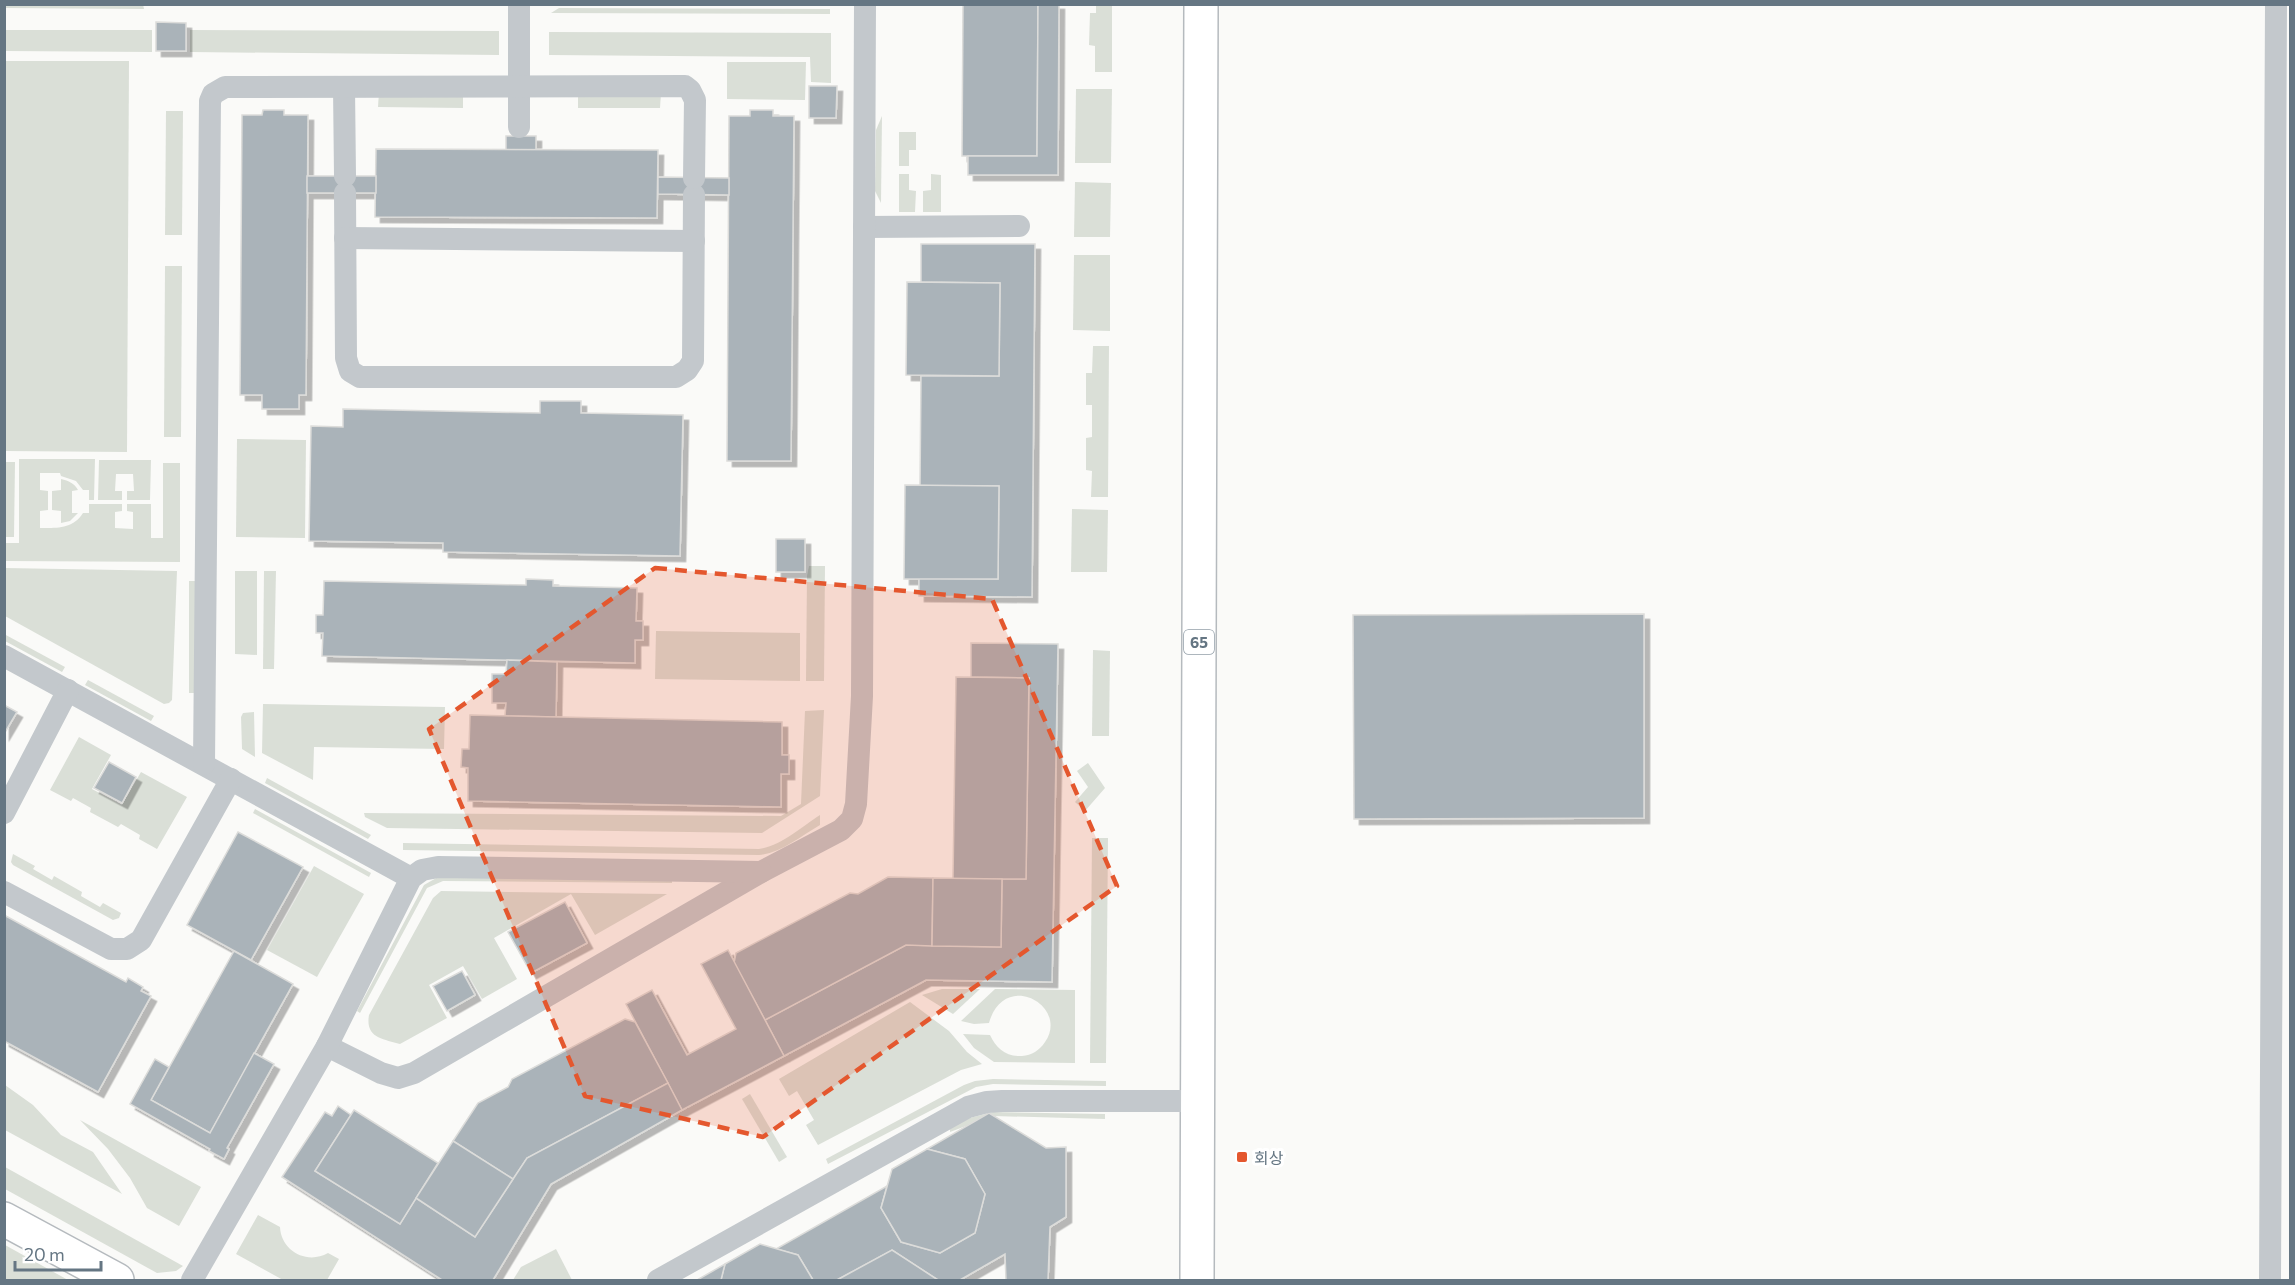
<svg xmlns="http://www.w3.org/2000/svg" width="2295" height="1285" font-family="Commissioner,'Noto Sans KR',sans-serif">
	<style>
		.green { fill: #dadfd7 }
		.building { fill: #aab3b9; stroke: #dcdcda; stroke-width: 1.5; filter: url(#shadow) }
		.lines { fill: none; stroke-linecap: round; stroke-linejoin: round }
		.primary-casing { stroke: #b5babe; stroke-width: 36 }
		.minor { stroke: #c3c8cc; stroke-width: 22 }
		.primary { stroke: #fff; stroke-width: 33 }
		.marked { fill: #e4572e; fill-opacity: 0.2; stroke: #e4572e; stroke-width: 4.5; stroke-dasharray: 12 8; stroke-linejoin: round }
		.poi-dot { fill: #e4572e; stroke: #fff; stroke-width: 2 }
		.labels { text-anchor: middle; dominant-baseline: central; stroke-width: 6; stroke-linejoin: round; paint-order: stroke }
		.shield { fill: #fff; stroke: #939fa8; stroke-width: 1.5 }
		.shield-label { font-size: 15px; font-weight: bold; fill: #657683 }
		.poi-label { font-size: 16px; fill: #657683; stroke: #fff; text-anchor: start }
	</style>
	<defs>
		<filter id="shadow"><feDropShadow dx="5.5" dy="5.5" stdDeviation="0" flood-color="#0004"/></filter>
	</defs>
	<rect width="100%" height="100%" fill="#fafaf8"/>
	<g class="green">
		<polygon points="5,4 143,4 144,9 5,8"/>
		<polygon points="1096,5 1112,5 1112,72 1095,72 1095,46 1089,45 1090,13 1096,13"/>
		<polygon points="559,8 830,9 830,14 551,13"/>
		<polygon points="5,30 152,30 152,52 5,51"/>
		<polygon points="190,30 499,31 499,55 190,52"/>
		<polygon points="549,32 831,33 831,83 811,82 810,57 549,55"/>
		<polygon points="5,61 129,61 127,452 5,451"/>
		<polygon points="727,62 806,62 805,100 727,99"/>
		<polygon points="1076,89 1112,89 1111,163 1075,163"/>
		<polygon points="379,92 463,92 463,108 378,107"/>
		<polygon points="578,93 661,93 660,108 578,108"/>
		<polygon points="166,111 183,111 182,235 165,235"/>
		<polygon points="882,116 881,203 875,191 876,130"/>
		<polygon points="899,132 916,132 916,150 909,150 909,166 899,166"/>
		<polygon points="899,174 909,174 909,190 916,191 915,212 899,212"/>
		<polygon points="931,174 941,175 941,212 923,212 923,191 931,190"/>
		<polygon points="1075,182 1111,183 1110,237 1074,237"/>
		<polygon points="1074,255 1110,255 1110,331 1073,330"/>
		<polygon points="165,266 182,266 181,437 164,437"/>
		<polygon points="1093,346 1109,346 1108,497 1091,497 1092,471 1086,470 1086,438 1092,437 1092,405 1086,405 1086,373 1092,373"/>
		<polygon points="237,439 306,440 305,538 236,537"/>
		<path d="M19 459H95L94 500H89V490H83L76 481 61 476 60 473H40V490L48 491V510L40 511V528C57 528 73 529 83 513H89V504H122V511L115 512V528L133 529V512L127 511V504H151V538H163V463H180V562L5 561V543H19Z"/>
		<polygon points="99,460 151,460 150,500 127,500 127,491 134,491 133,474 116,474 115,491 122,491 122,500 98,500"/>
		<polygon points="5,462 15,462 14,537 5,537"/>
		<path d="M61 479C69 481 74 483 78 490L72 491V513H78L70 521 61 523V511L52 510V491L61 490Z"/>
		<polygon points="1072,509 1108,510 1107,572 1071,572"/>
		<polygon points="809,566 825,566 824,681 806,681 807,576"/>
		<polygon points="5,568 177,571 172,700 169,703 164,704 5,616"/>
		<polygon points="235,571 257,571 257,655 235,654"/>
		<polygon points="264,571 276,571 274,669 263,669"/>
		<polygon points="189,581 196,581 195,693 189,693"/>
		<polygon points="656,631 800,633 800,681 655,679"/>
		<polygon points="4,634 65,667 62,672 5,641"/>
		<polygon points="1093,650 1110,651 1109,736 1092,736"/>
		<polygon points="88,680 154,716 151,721 85,685"/>
		<polygon points="263,704 445,707 444,749 314,747 313,780 262,753"/>
		<polygon points="824,710 820,796 762,833 387,828 365,817 364,813 781,816 801,804 805,711"/>
		<polygon points="254,712 255,757 242,749 241,717 243,713"/>
		<polygon points="79,737 111,755 92,789 122,805 141,772 187,797 157,849 139,839 140,835 121,824 118,827 90,812 91,808 73,798 71,801 50,790"/>
		<polygon points="1088,763 1105,788 1085,811 1075,802 1088,787 1077,771"/>
		<polygon points="267,778 371,835 368,839 265,783"/>
		<polygon points="255,809 371,873 369,877 253,813"/>
		<path d="M820 815V825C801 836 781 853 759 855L403 850V843L759 849C781 846 803 826 820 815Z"/>
		<polygon points="1092,838 1108,838 1106,1063 1090,1063"/>
		<polygon points="13,854 35,866 33,869 52,880 54,876 82,892 81,896 100,907 103,903 121,913 119,918 113,920 13,865 11,862"/>
		<polygon points="314,866 364,894 317,977 267,950"/>
		<polygon points="438,877 672,879 672,883 443,881 427,888 360,1013 357,1011 424,885"/>
		<path d="M441 891 667 894 595 935 571 894 494 938 517 979 482 999 463 966 429 985 447 1018 400 1044C383 1039 365 1038 369 1015L433 898Z"/>
		<polygon points="942,989 980,989 953,1014 922,995"/>
		<path d="M995 989 1075 990V1063L994 1062 974 1048 963 1034 990 1035C996 1048 1006 1057 1022 1056 1032 1055 1039 1051 1045 1042 1070 1006 1004 969 989 1023L974 1024 961 1021Z"/>
		<polygon points="910,1002 949,1031 967,1052 982,1064 961,1070 818,1145 806,1125 814,1120 797,1091 789,1096 779,1079"/>
		<polygon points="993,1079 1106,1081 1106,1086 993,1084 976,1087 828,1164 826,1159 964,1085 975,1081"/>
		<polygon points="5,1085 33,1105 61,1135 93,1152 122,1194 5,1130"/>
		<polygon points="750,1094 787,1157 779,1162 742,1099"/>
		<polygon points="993,1112 1105,1114 1105,1119 993,1116 950,1132 950,1129 962,1120"/>
		<polygon points="80,1120 201,1187 179,1226 147,1208 130,1178 108,1149"/>
		<polygon points="5,1167 183,1266 176,1271 157,1273 5,1189"/>
		<path d="M258 1215 280 1227C281 1251 307 1265 328 1253L339 1259 327 1280H283L236 1254Z"/>
		<polygon points="5,1245 68,1280 5,1280"/>
		<polygon points="556,1249 572,1280 513,1280 521,1267"/>
	</g>
	<g class="building">
		<polygon points="963,4 1038,4 1037,156 962,156"/>
		<polygon points="1038,4 1059,4 1058,175 968,175 968,156 1037,156"/>
		<polygon points="156,22 186,23 186,51 156,51"/>
		<polygon points="809,86 837,86 836,118 809,118"/>
		<polygon points="263,110 284,110 284,115 308,115 306,395 299,395 299,409 262,409 262,395 240,395 242,115 262,115"/>
		<polygon points="750,110 773,110 773,116 794,116 791,461 727,461 729,116 750,116"/>
		<rect x="506" y="136" width="30" height="14"/>
		<polygon points="376,149 658,150 657,218 375,217"/>
		<rect x="307" y="176" width="69" height="17"/>
		<polygon points="658,177 729,178 729,195 658,194"/>
		<polygon points="921,244 1035,244 1032,597 919,596 919,578 998,579 999,486 920,486 921,376 999,376 1000,283 921,282"/>
		<polygon points="907,282 1000,283 999,376 906,375"/>
		<polygon points="540,401 581,401 581,413 683,415 680,556 443,552 443,543 309,541 311,426 343,427 343,409 540,413"/>
		<polygon points="905,485 999,486 998,579 904,579"/>
		<rect x="776" y="539" width="29" height="33"/>
		<polygon points="526,579 553,580 553,586 637,588 636,621 643,621 643,640 635,640 635,663 322,656 323,633 316,633 316,615 323,615 324,581 526,585"/>
		<polygon points="1644,614 1644,818 1354,819 1353,615"/>
		<polygon points="971,643 1058,644 1052,982 926,980 784,1056 765,1020 906,945 1001,947 1002,879 1026,879 1029,678 971,677"/>
		<polygon points="507,660 557,662 556,717 505,716 506,703 492,703 492,674 506,674"/>
		<polygon points="956,677 1029,678 1026,879 953,879"/>
		<polygon points="4,705 17,712 4,734"/>
		<polygon points="470,715 782,722 782,755 789,755 789,774 781,774 781,807 468,801 468,768 461,767 462,749 469,749"/>
		<polygon points="109,762 136,777 122,803 94,788"/>
		<polygon points="238,832 303,867 251,960 187,925"/>
		<polygon points="888,877 933,878 932,946 906,945 765,1020 734,963 736,953 850,893 858,894"/>
		<polygon points="933,878 1002,879 1001,947 932,946"/>
		<polygon points="565,902 587,943 531,973 508,932"/>
		<polygon points="4,915 126,982 128,978 143,987 141,991 151,996 98,1092 4,1041"/>
		<polygon points="728,950 784,1056 682,1110 626,1004 652,990 687,1055 736,1029 701,964"/>
		<polygon points="234,951 293,984 210,1133 151,1100"/>
		<polygon points="462,971 475,995 447,1011 433,986"/>
		<polygon points="625,1019 635,1022 668,1083 527,1158 513,1179 453,1141 478,1103 508,1087 512,1079"/>
		<polygon points="254,1053 274,1064 227,1148 229,1149 224,1159 209,1151 210,1149 130,1104 155,1059 169,1067 151,1100 210,1133"/>
		<polygon points="668,1083 682,1110 551,1184 493,1280 442,1280 282,1177 325,1112 332,1116 338,1106 351,1115 315,1171 400,1224 416,1198 475,1237 527,1158"/>
		<polygon points="354,1110 438,1163 400,1224 315,1171"/>
		<polygon points="989,1113 1046,1148 1066,1147 1066,1217 1050,1227 1048,1280 1006,1280 1005,1254 960,1280 938,1280 892,1250 837,1280 813,1280 798,1255 776,1249 887,1186 881,1208 901,1242 940,1253 975,1233 985,1194 965,1159 927,1149"/>
		<polygon points="453,1141 513,1179 475,1237 416,1198"/>
		<polygon points="927,1149 965,1159 985,1194 975,1233 940,1253 901,1242 881,1208 892,1169"/>
		<polygon points="760,1244 798,1255 813,1280 721,1280 725,1264"/>
		<polygon points="892,1250 938,1280 837,1280"/>
		<polygon points="725,1264 721,1280 697,1280"/>
	</g>
	<g class="lines">
		<g class="primary-casing">
			<g id="primary">
				<polyline points="4,1219 117,1280"/>
				<polyline points="1197,1280 1201,4"/>
			</g>
		</g>
		<g class="minor">
			<polyline points="344,87 345,176"/>
			<polyline points="519,127 519,4"/>
			<polyline points="345,193 346,358 350,371 360,377 676,377 687,370 693,361 694,195"/>
			<polyline points="864,227 1019,226"/>
			<polyline points="345,238 694,241"/>
			<polyline points="4,656 411,878"/>
			<polyline points="204,764 210,101 213,94 225,87 685,86 690,90 695,100 694,178"/>
			<polyline points="4,813 68,690"/>
			<polyline points="4,892 111,949 127,949 141,940 231,779"/>
			<polyline points="327,1046 381,1073 398,1078 414,1073 761,872 841,830 852,819 856,804 862,696 865,4"/>
			<polyline points="192,1280 327,1046 411,878 422,870 438,867 761,872"/>
			<polyline points="658,1280 968,1107 987,1102 1002,1101 1197,1101"/>
			<polyline points="2270,1280 2276,4"/>
		</g>
		<use href="#primary" class="primary"/>
	</g>
	<path class="marked" d="M655 568 992 599 1117 886 763 1137 585 1096 429 729Z"/>
	<rect class="poi-dot" x="1236" y="1151" width="12" height="12" rx="3"/>
	<g class="labels">
		<rect class="shield" x="1184" y="630" width="30" height="24" rx="4.5"/>
		<g class="shield-label">
			<text x="1199" y="642">65</text>
		</g>
		<g class="poi-label">
			<text x="1254" y="1157">회상</text>
		</g>
	</g>
	<rect width="2295" height="1285" fill="none" stroke="#657683" stroke-width="12"/>
	<path d="M15 1261v9h86v-9" fill="none" stroke="#657683" stroke-width="3"/>
	<text x="24" y="1261" font-size="18" fill="#657683" stroke="#ffffff" stroke-width="4.5" paint-order="stroke">20 m</text>
</svg>
